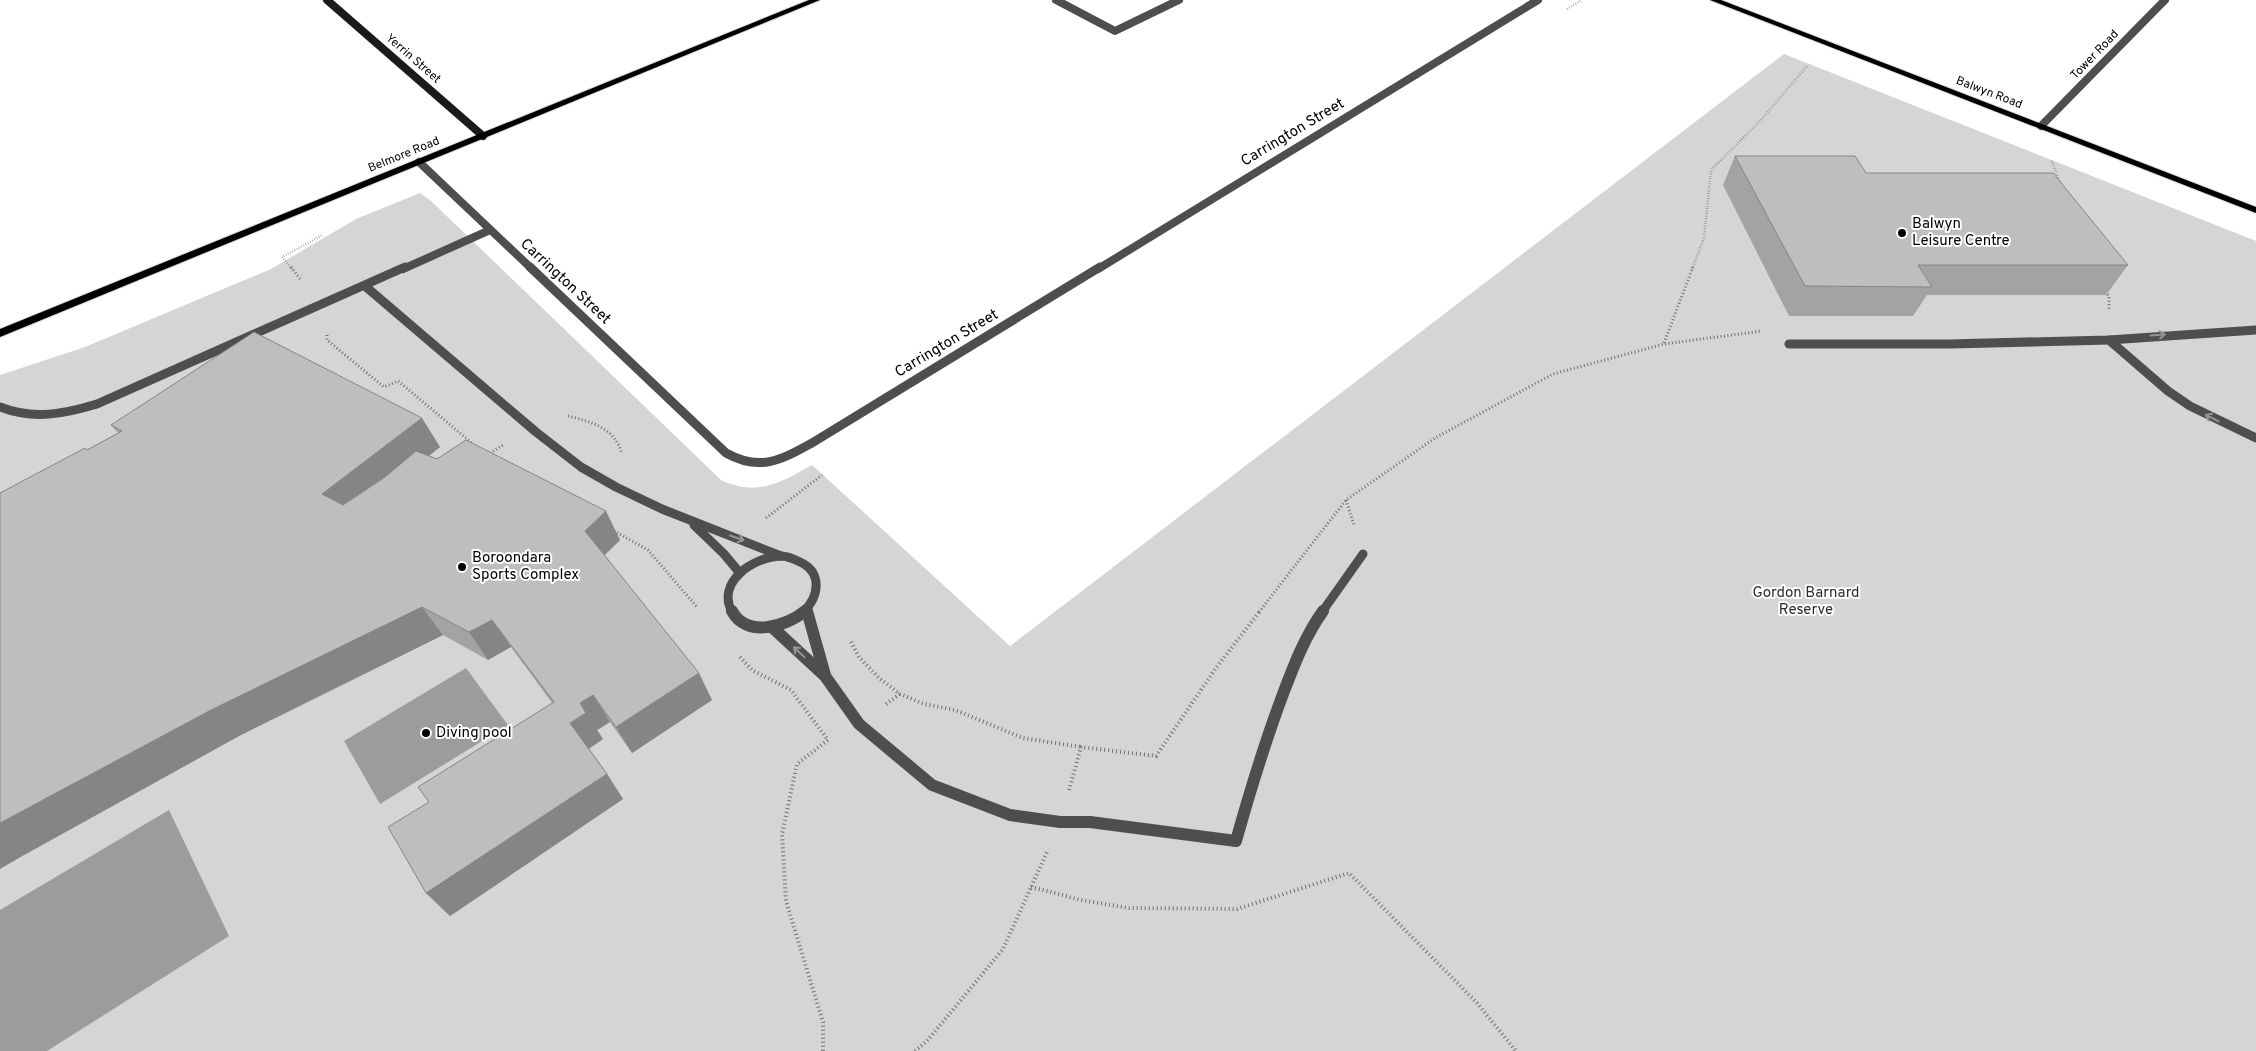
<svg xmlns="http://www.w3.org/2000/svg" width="2256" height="1051" font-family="Overpass,sans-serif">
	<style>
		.green { fill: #d5d5d5 }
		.water { fill: #9c9c9c }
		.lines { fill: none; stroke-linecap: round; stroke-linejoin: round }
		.primary-casing { stroke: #dbdbdb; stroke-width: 2 }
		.path-far2 { stroke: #707070; stroke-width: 2.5; stroke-dasharray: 0.5 2; stroke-linecap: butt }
		.path-far1 { stroke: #707070; stroke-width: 3; stroke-dasharray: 1 2.5; stroke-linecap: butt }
		.path { stroke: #707070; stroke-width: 4; stroke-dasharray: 1 3; stroke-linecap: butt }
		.lane-far2 { stroke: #4e4e4e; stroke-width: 8 }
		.lane-far1 { stroke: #4e4e4e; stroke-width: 9 }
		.lane { stroke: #4e4e4e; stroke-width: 12 }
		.street-far1 { stroke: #4e4e4e; stroke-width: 8 }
		.street { stroke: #4e4e4e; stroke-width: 9 }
		.secondary { stroke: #1b1b1b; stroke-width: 8 }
		.primary { fill: #000; fill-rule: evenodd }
		.wall { fill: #a3a3a3 }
		.shaded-wall { fill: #858585 }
		.building { fill: #bebebe; stroke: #858585 }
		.oneway { stroke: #959595 }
		.poi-dot { fill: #000; stroke: #fff; stroke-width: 2 }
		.labels { text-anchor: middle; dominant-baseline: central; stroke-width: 4; stroke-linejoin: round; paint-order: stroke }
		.far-street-label { font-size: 12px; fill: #000; stroke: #fff }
		.street-label { font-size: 15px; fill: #000; stroke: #fff }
		.poi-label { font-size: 15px; fill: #000; stroke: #fff; text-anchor: start }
		.park-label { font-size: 15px; fill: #2c2c2c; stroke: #fff }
	</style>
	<rect width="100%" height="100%" fill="#fff"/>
	<path class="green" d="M1784 54 2256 241V1051H0V375L85 347 271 269 356 219 420 193 431 201 721 480C757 497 780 483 812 465L1010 646Z"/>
	<g class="water">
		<polygon points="466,668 508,725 380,804 344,741"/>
		<polygon points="169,810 229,936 47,1051 0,1051 0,910"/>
	</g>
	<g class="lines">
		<g class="primary-casing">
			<g id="primary">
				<polygon points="809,0 820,0 0,337 0,329"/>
				<polygon points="1710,0 1721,0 2256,207 2256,213"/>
			</g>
		</g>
		<g class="path-far2">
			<polyline points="1567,9 1582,0"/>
			<polyline points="2052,161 2059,181"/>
			<polyline points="292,269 282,257 323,235"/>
			<polyline points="1692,269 1704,238 1711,170 1761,120 1808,65"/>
		</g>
		<g class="path-far1">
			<polyline points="291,267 301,280"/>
			<polyline points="2105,292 2109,296 2109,310"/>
			<polyline points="327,335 327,340 384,387 398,381 473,444"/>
			<polyline points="1664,343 1693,267"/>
			<path d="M568 416C592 422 615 428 622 454"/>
			<polyline points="487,455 503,445"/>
			<polyline points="1346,500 1354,525"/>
			<polyline points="766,518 822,475"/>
			<polyline points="614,531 648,550 697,607"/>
			<polyline points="1259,612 1346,500 1435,438 1553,374 1664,344 1762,331"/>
		</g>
		<g class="path">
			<polyline points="851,642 859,657 879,678 900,694 924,704 955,710 1023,738 1081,747"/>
			<polyline points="740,657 752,670 791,690 828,740 797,764 782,834 786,901 823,1022 823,1051"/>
			<polyline points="886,704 900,694"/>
			<polyline points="1069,790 1081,747 1156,756 1216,668 1260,611"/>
			<polyline points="1031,887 1081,900 1129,908 1237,909 1349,873 1477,1003 1516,1051"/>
			<polyline points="915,1051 927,1041 1003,949 1047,852"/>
		</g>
		<g class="lane-far2">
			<polyline points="1056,0 1115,31 1179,0"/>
			<polyline points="403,269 490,230"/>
		</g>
		<g class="lane-far1">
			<polyline points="365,286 536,432 581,467 616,487 662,509 781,556"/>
			<polyline points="2109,340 2168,391 2190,406 2256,438"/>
			<polyline points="1789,344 1949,344 2109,340 2256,330"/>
			<path d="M0 407C33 420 64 414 97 404L405 267"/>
			<polyline points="694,525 724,554 739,572"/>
			<polyline points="807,609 808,612"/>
			<path d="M732 612C716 582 753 557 781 556 787 556 794 559 800 562 822 572 820 596 803 612"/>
			<polyline points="1322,612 1363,554"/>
		</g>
		<g class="lane">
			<path d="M732 611C746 638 786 627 805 611"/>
			<polyline points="807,611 825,675"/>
			<path d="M772 627 825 676 859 724 932 785 1010 815 1060 822H1090L1236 841C1250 791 1265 742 1283 694 1294 665 1305 636 1323 611"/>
		</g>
		<g class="street-far1">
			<polyline points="2041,126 2165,0"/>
			<polyline points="419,162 532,269"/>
			<polyline points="1098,269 1538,0"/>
		</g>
		<path class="street" d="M530 267 726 453C760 472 781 460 812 443L1100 267"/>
		<polyline class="secondary" points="327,0 483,136"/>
		<use href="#primary" class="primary"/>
	</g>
	<g class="wall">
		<polygon points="1735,156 2128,265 2106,295 1927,295 1913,316 1789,316 1723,185"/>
		<polygon points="111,425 440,447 429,456 620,540 605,555 712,700 632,753 610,722 597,730 603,739 589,749 607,774 623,799 450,916 426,893 429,802 552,703 511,647 488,660 443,635 239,736 24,855 87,450 118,433"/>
	</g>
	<g class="shaded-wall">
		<polygon points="422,418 440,447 344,523 322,494"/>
		<polygon points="606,511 620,540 600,559 585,531"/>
		<polygon points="422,607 443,635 239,736 24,855 0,869 0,823 211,710"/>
		<polygon points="492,620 511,647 488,660 469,632"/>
		<polygon points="699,673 712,700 632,753 616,727"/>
		<polygon points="593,695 610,722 597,730 603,739 588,749 570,723 580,703"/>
		<polygon points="607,774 623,799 450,916 426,893"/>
	</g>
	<g class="building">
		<polygon points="1735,156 1855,156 1866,173 2053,173 2128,265 1918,265 1932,287 1805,286"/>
		<polygon points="254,332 422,418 322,494 343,505 385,477 416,451 437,459 466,440 606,511 585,531 699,673 616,727 593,695 580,703 586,713 570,723 607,774 426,893 388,827 429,802 418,787 554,702 492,620 469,632 422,607 211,710 0,823 0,493 85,448 87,450 122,431 111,425"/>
	</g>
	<defs><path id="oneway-shaft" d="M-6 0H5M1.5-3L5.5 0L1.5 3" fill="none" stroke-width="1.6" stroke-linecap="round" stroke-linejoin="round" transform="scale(1.25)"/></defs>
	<g class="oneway">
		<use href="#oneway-shaft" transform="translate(2158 335) rotate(-4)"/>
		<use href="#oneway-shaft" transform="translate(2212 418) rotate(-153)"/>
		<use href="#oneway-shaft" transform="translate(737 538) rotate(19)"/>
		<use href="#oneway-shaft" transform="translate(799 652) rotate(-137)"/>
	</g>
	<g class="poi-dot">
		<circle cx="1902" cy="233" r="5"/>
		<circle cx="462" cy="567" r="5"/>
		<circle cx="426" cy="733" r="5"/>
	</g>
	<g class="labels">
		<g class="far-street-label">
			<text transform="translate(2095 55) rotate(-46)">Tower Road</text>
			<text transform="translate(413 59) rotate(41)">Yerrin Street</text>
			<text transform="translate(1989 93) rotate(21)">Balwyn Road</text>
			<text transform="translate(404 155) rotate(-22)">Belmore Road</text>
		</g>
		<g class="street-label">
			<text transform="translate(1293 133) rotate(-31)">Carrington Street</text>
			<text transform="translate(565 282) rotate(43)">Carrington Street</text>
			<text transform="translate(947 344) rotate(-31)">Carrington Street</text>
		</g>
		<g class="poi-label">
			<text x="1912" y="224">Balwyn<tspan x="1912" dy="17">Leisure Centre</tspan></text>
			<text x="472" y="558">Boroondara<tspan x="472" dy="17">Sports Complex</tspan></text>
			<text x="436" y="733">Diving pool</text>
		</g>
		<g class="park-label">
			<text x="1806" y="593">Gordon Barnard<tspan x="1806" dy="17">Reserve</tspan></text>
		</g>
	</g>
</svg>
